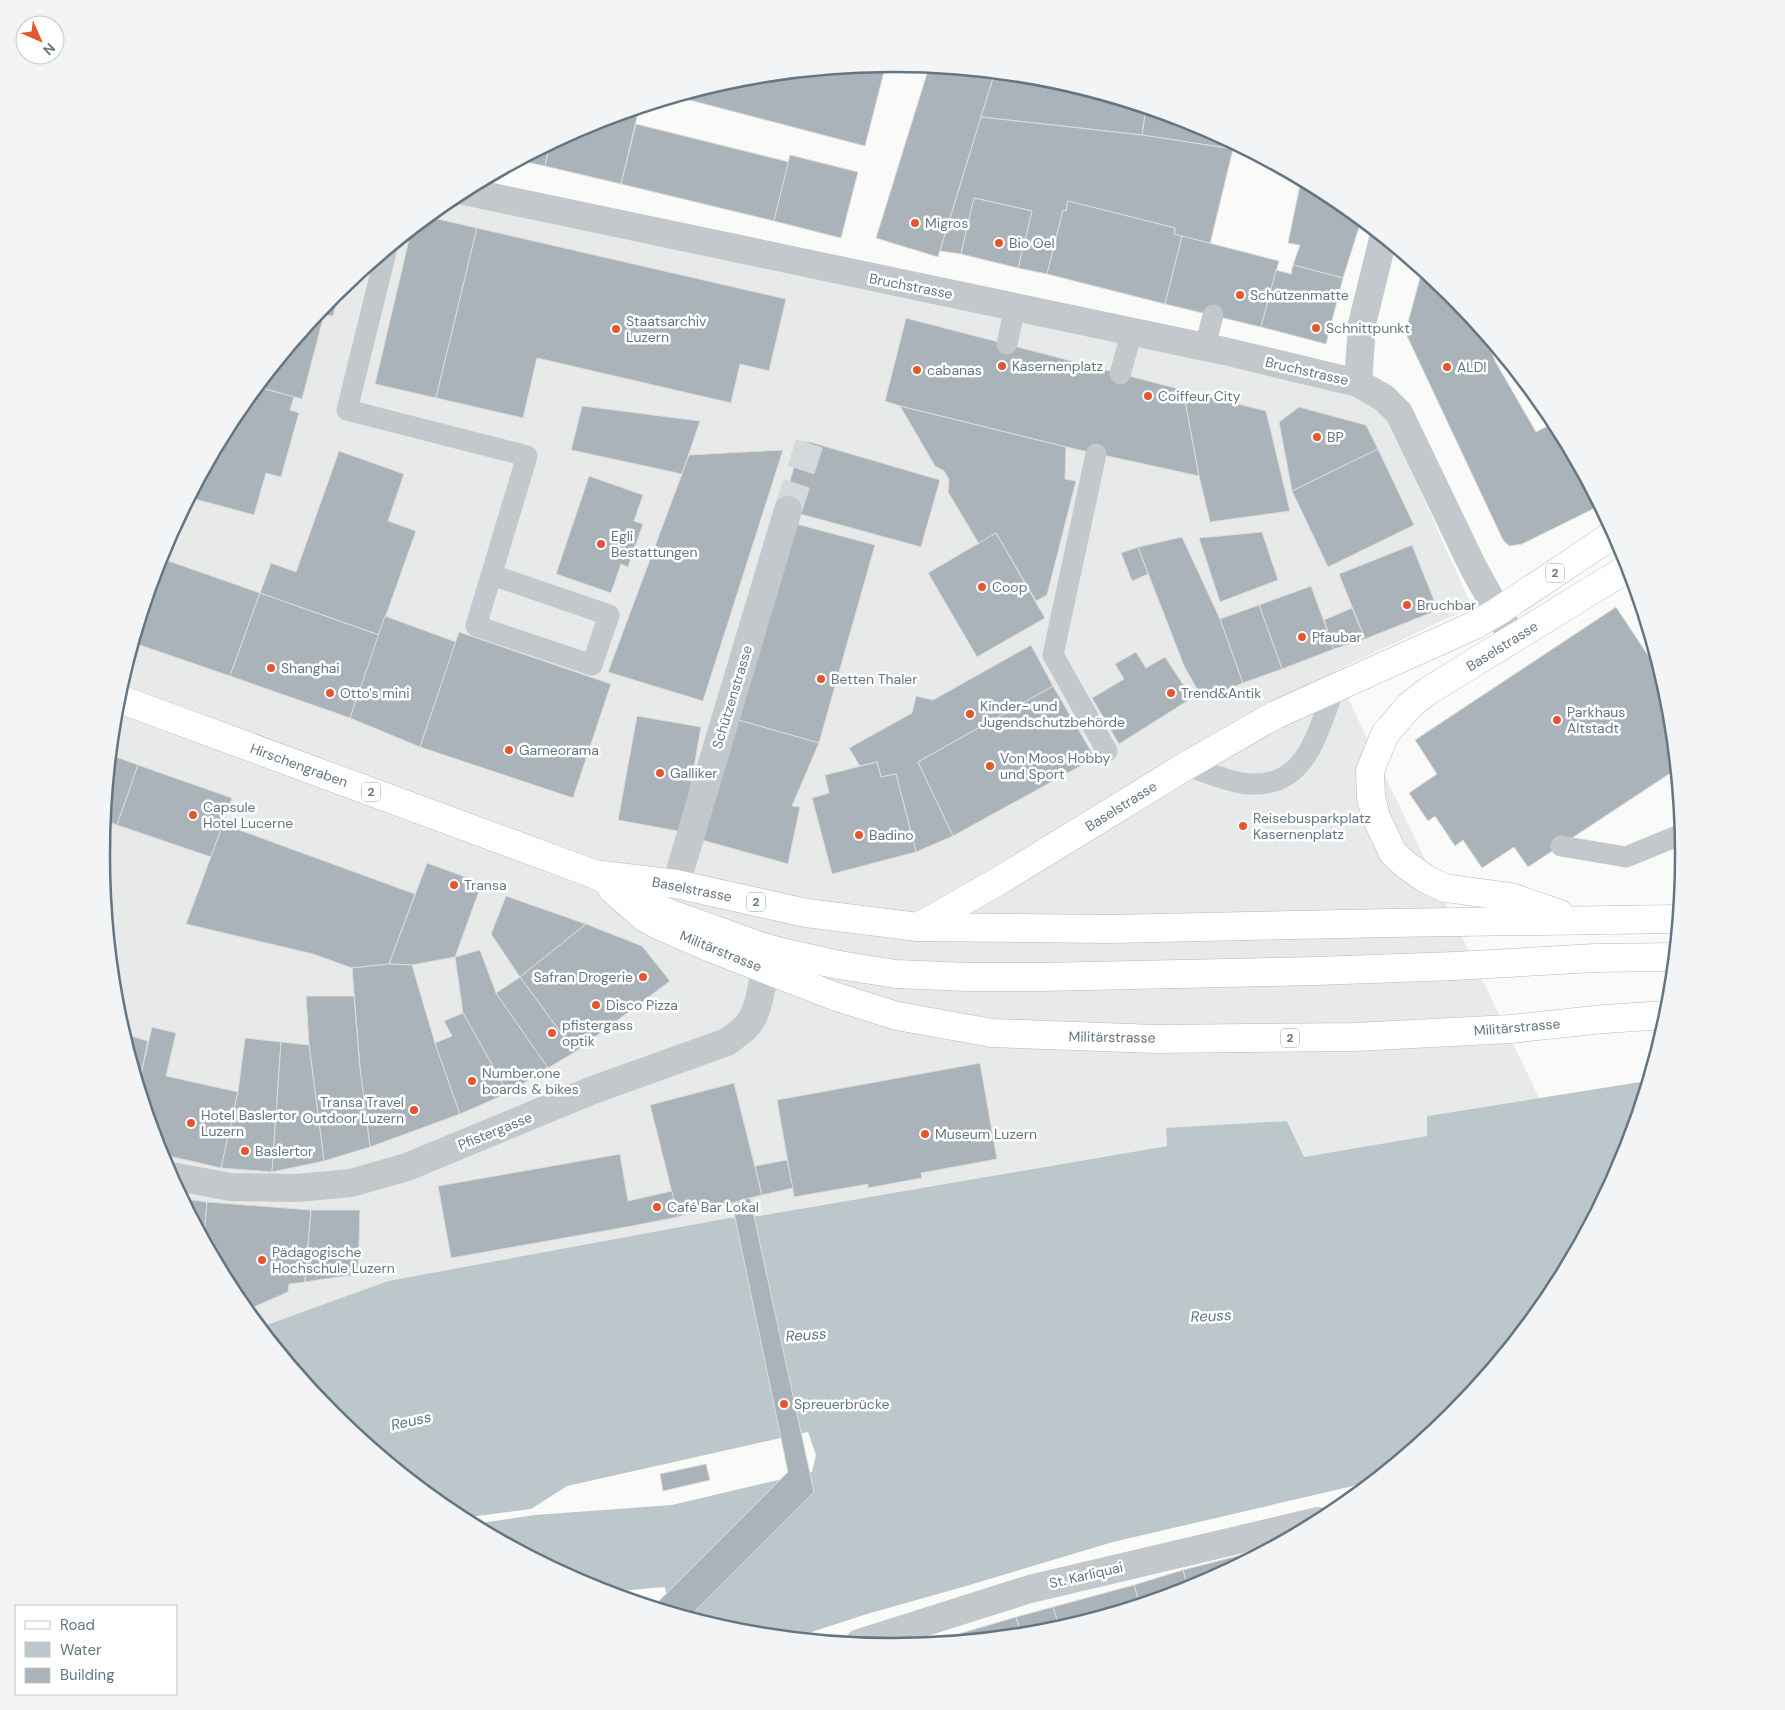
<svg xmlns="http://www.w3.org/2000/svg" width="1785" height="1710" font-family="'DM Sans',sans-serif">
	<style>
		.built { fill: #e8e9e9 }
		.water { fill: #bbc7cb }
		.building { fill: #aab3b9; stroke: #dcdcda }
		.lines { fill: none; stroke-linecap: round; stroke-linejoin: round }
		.street-tunnel { stroke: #d5d9db; stroke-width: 28; stroke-dasharray: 28 14; stroke-linecap: butt }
		.primary-casing { stroke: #b5babe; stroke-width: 29 }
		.highway-casing { stroke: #b4b9bd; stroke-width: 29 }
		.lane { stroke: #c3c8cc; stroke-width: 21 }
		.street { stroke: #c3c8cc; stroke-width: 28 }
		.primary { stroke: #fff; stroke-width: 28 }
		.highway { stroke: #fff; stroke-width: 28 }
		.poi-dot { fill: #e4572e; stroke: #fff; stroke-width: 2 }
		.labels { text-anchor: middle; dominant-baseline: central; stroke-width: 5; stroke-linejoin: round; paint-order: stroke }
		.shield { fill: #fff; stroke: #939fa8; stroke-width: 1 }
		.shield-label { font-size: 12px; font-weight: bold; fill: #657683 }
		.poi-label { font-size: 14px; fill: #657683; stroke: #fff; text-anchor: start }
		.street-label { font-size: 14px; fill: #657683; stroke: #fff }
		.water-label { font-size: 15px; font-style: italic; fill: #60757c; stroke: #fff }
		.rim { fill: none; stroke: #657683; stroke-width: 2.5 }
	</style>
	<rect width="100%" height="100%" fill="#fafaf8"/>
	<polygon class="built" points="456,195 1380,400 1472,607 1335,671 1539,1098 1427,1116 1427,1136 1304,1157 1287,1121 1166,1129 1167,1146 759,1216 729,1218 388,1281 261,1327 234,1294 161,1158 116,1009 101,855 117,700 162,552 235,415 333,295"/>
	<polygon class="water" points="1647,1081 1623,1158 1550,1295 1452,1415 1370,1482 1113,1542 966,1586 867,1614 796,1637 738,1631 638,1601 658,1602 668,1606 665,1587 608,1592 589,1586 474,1524 535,1515 672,1505 812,1472 816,1455 808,1432 567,1486 531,1509 462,1518 453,1513 333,1414 261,1327 388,1281 729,1218 759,1216 1167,1146 1166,1128 1287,1121 1304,1157 1427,1136 1427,1116"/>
	<g class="building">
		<polygon points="886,64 865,146 678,97 738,79"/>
		<polygon points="929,67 994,75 938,257 876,238"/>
		<polygon points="999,74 1047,79 1146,109 1142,135 981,117 994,75"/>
		<polygon points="639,109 621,184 545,166 549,146 590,124"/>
		<polygon points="1146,109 1196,124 1234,145 1233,149 1142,135"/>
		<polygon points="981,117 1142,135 1233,149 1210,244 1174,234 1175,228 1068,201 1066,211 1063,210 1047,274 1018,268 1032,211 974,198 961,254 940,251"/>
		<polygon points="636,124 789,162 774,221 621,184"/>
		<polygon points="549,146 545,166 521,161"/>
		<polygon points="790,155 858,172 841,238 774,221"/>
		<polygon points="1300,185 1314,187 1332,197 1361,221 1343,278 1293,265 1300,245 1288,243"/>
		<polygon points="974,198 1032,211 1018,268 961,254"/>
		<polygon points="1068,201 1175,228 1174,234 1182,236 1165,304 1047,274 1063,210 1066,211"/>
		<polygon points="429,217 477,228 436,398 375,384 411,231"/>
		<polygon points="477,228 786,299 769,371 740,364 731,403 537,358 523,418 436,398"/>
		<polygon points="1182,236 1279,261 1261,327 1165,304"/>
		<polygon points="1293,265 1343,278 1326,344 1261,327 1276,270 1291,274"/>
		<polygon points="1422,271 1452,296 1485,335 1495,361 1536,432 1550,425 1599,506 1522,544 1509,546 1503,540 1407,336 1408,322"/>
		<polygon points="340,290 333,316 318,314 333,295"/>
		<polygon points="318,314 324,315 302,399 258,387"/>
		<polygon points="906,318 1183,390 1199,476 1066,447 900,406 885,401"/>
		<polygon points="258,387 294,397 290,410 299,413 281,477 266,473 254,515 191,498 235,415"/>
		<polygon points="1183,390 1266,411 1290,511 1210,522 1199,476"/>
		<polygon points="582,406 700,421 682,474 571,450"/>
		<polygon points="900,406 1066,447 1065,479 1076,481 1047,595 1036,601 996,533 979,544 948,492 949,480 947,476 944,471 935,466"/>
		<polygon points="1299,407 1366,425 1378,449 1292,491 1279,422"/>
		<polygon points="1554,423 1594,497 1550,425"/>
		<polygon points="801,442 810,442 940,480 921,547 782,509"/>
		<polygon points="1378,449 1414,525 1328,567 1292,491"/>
		<polygon points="783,450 703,701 608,672 689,455"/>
		<polygon points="339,451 404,474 388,521 416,531 379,635 260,593 271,563 296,572"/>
		<polygon points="589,476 643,495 634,521 643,524 628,567 621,564 611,593 556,574"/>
		<polygon points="793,523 875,545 819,743 738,720"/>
		<polygon points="1262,532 1278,580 1220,602 1199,538"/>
		<polygon points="996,533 1045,618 977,657 928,573"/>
		<polygon points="1182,537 1220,619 1243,683 1223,691 1201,696 1184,666 1138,547"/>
		<polygon points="1412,545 1438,610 1365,639 1339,574"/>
		<polygon points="1138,547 1148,574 1132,581 1121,553"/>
		<polygon points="160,558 260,593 230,676 134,643"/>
		<polygon points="1311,586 1334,649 1282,669 1259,605"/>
		<polygon points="260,593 379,635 350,718 230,676"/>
		<polygon points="1259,605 1282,669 1243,683 1220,619"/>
		<polygon points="1616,607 1661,675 1669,701 1675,770 1528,867 1514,847 1482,868 1463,840 1455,846 1435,816 1428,821 1409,793 1437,774 1415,740"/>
		<polygon points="1352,608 1365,639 1334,649 1324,620"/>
		<polygon points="385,616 456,642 420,747 350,718"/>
		<polygon points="459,632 611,684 573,798 420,747"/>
		<polygon points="1031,645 1053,686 918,762 953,836 916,852 896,774 881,777 877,762 860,766 849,748 912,713 916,696 933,700"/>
		<polygon points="1136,652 1146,668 1165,657 1192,698 1119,744 1092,698 1124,679 1115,664"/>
		<polygon points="1053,686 1095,758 953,836 918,762"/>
		<polygon points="637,716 701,727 683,832 618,820"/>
		<polygon points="738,720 819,743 792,806 800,807 788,864 702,840"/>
		<polygon points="111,755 138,765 117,825 105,821"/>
		<polygon points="877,762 881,777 896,774 916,852 832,874 812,798 829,793 825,775"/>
		<polygon points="138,765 232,798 211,857 117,825"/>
		<polygon points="223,824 415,894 389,964 352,968 313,954 186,924"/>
		<polygon points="103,840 112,843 102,867 101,855"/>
		<polygon points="427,863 482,883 455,957 412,965 389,964"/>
		<polygon points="506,896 586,924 520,977 491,934"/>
		<polygon points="586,924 642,946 670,981 575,1052 520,977"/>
		<polygon points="480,950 496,993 548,1068 508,1093 463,1013 455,957"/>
		<polygon points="389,964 412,965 435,1043 460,1114 370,1147 360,1068 352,968"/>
		<polygon points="520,977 575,1052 548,1068 496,993"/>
		<polygon points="306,996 354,996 360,1068 370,1147 324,1161 309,1045"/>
		<polygon points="463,1013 508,1093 460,1114 435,1043 452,1036 444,1021"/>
		<polygon points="152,1027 176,1033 166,1076 238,1092 221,1168 160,1154 139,1083"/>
		<polygon points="124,1034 148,1041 139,1083"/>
		<polygon points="245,1038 281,1042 272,1172 221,1168 238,1092"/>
		<polygon points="281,1042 309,1045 324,1161 272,1172"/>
		<polygon points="980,1063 997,1159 921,1173 922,1178 868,1188 868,1184 794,1197 777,1100"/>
		<polygon points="734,1083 762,1195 678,1217 650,1105"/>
		<polygon points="620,1154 628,1201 672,1191 678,1217 632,1226 451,1258 438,1186"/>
		<polygon points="787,1160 793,1188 762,1195 755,1166"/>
		<polygon points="750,1198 814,1492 690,1616 666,1609 658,1602 788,1472 732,1203"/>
		<polygon points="184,1199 207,1202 204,1238"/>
		<polygon points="207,1202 311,1210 305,1282 289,1284 288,1292 247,1310 234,1294 204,1238"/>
		<polygon points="311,1210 360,1210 358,1274 305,1282"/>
		<polygon points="706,1464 710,1480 663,1491 660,1474"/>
		<polygon points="1245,1554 1246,1559 1195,1586 1188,1588 1183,1570"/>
		<polygon points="1183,1570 1188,1588 1139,1603 1134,1585"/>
		<polygon points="1134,1585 1139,1603 1059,1627 1053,1607"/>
		<polygon points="1053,1607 1059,1627 1047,1631 1021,1634 1016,1617"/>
		<polygon points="1016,1617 1021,1634 928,1643"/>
	</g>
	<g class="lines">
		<polyline class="street-tunnel" points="788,510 810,442"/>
		<g class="primary-casing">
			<g id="primary">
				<polyline points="117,698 594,874 676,884 806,913 918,927 1002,879 1186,766 1275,715 1475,625 1497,612 1614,534"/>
				<polyline points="1385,734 1410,705 1428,691 1628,568"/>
				<polyline points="612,889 645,918 660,926 706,946 834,996 897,1016 992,1033 1157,1039 1355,1037 1510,1029 1604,1019 1667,1015"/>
			</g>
		</g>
		<g class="highway-casing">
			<g id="highway">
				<polyline points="1385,734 1370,771 1371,797 1376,817 1393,853 1406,865 1426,879 1445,888 1511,897 1560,914"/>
				<polyline points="594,874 668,913 757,945 781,952 839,965 896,974 968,977 1041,977 1316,971 1455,966 1595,958 1674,957"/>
				<polyline points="918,927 1110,929 1390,923 1677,919"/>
			</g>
		</g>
		<g class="lane">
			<polyline points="386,252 347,410 527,456 476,626 592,665 609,615 492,575"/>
			<polyline points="1007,344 1015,307"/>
			<polyline points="1205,347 1213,315"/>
			<polyline points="1120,374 1132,332"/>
			<polyline points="1096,454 1053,655 1107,751"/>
			<path d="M1186 766C1202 771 1225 780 1241 783 1306 793 1316 735 1335 687"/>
			<polyline points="1561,846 1626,857 1682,834"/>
		</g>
		<g class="street">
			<polyline points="464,191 1224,351 1358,383 1384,398 1399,413 1473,567 1513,639"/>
			<polyline points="1358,383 1362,324 1383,239"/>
			<polyline points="676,884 788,510"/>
			<path d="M171 1176 231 1187 297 1188 351 1183 407 1167 593 1090 727 1042C736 1035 748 1028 753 1017 760 1003 762 985 765 970"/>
			<polyline points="859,1643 1030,1589 1318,1521"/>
		</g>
		<use href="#primary" class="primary"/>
		<use href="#highway" class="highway"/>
	</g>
	<g class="poi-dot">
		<circle cx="915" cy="223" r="5"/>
		<circle cx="999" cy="243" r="5"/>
		<circle cx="1240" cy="295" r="5"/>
		<circle cx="1316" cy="328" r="5"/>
		<circle cx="616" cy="329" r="5"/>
		<circle cx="1002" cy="366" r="5"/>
		<circle cx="1447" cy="367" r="5"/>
		<circle cx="917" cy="370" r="5"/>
		<circle cx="1148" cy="396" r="5"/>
		<circle cx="1317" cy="437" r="5"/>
		<circle cx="601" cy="544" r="5"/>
		<circle cx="982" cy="587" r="5"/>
		<circle cx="1407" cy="605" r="5"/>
		<circle cx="1302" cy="637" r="5"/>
		<circle cx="271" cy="668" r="5"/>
		<circle cx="821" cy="679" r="5"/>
		<circle cx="330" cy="693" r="5"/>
		<circle cx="1171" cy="693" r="5"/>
		<circle cx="970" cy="714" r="5"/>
		<circle cx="1557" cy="720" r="5"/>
		<circle cx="509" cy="750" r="5"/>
		<circle cx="990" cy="766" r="5"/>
		<circle cx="660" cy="773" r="5"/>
		<circle cx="193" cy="815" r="5"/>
		<circle cx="1243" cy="826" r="5"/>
		<circle cx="859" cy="835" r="5"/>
		<circle cx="454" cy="885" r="5"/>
		<circle cx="643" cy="977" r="5"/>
		<circle cx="596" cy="1005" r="5"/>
		<circle cx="552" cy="1033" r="5"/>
		<circle cx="472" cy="1081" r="5"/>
		<circle cx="414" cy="1110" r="5"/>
		<circle cx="191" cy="1123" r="5"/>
		<circle cx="925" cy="1134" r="5"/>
		<circle cx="245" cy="1151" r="5"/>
		<circle cx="657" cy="1207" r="5"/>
		<circle cx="262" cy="1260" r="5"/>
		<circle cx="784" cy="1404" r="5"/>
	</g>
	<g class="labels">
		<g class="shield">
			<rect x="1546" y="563.5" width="18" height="19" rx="4"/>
			<rect x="362" y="782.5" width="18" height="19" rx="4"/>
			<rect x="747" y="892.5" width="18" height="19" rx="4"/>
			<rect x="1281" y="1028.5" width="18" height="19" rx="4"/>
		</g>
		<g class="shield-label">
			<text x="1555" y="573">2</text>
			<text x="371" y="792">2</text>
			<text x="756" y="902">2</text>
			<text x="1290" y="1038">2</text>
		</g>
		<g class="poi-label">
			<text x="925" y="223">Migros</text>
			<text x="1009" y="243">Bio Oel</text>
			<text x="1250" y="295">Schützenmatte</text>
			<text x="626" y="321">Staatsarchiv<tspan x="626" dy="16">Luzern</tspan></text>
			<text x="1326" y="328">Schnittpunkt</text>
			<text x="1012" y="366">Kasernenplatz</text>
			<text x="1457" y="367">ALDI</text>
			<text x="927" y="370">cabanas</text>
			<text x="1158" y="396">Coiffeur City</text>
			<text x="1327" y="437">BP</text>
			<text x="611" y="536">Egli<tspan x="611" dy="16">Bestattungen</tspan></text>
			<text x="992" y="587">Coop</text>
			<text x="1417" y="605">Bruchbar</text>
			<text x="1312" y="637">Pfaubar</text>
			<text x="281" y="668">Shanghai</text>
			<text x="831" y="679">Betten Thaler</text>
			<text x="340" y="693">Otto's mini</text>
			<text x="1181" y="693">Trend&amp;Antik</text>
			<text x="980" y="706">Kinder- und<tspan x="980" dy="16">Jugendschutzbehörde</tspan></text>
			<text x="1567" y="712">Parkhaus<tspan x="1567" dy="16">Altstadt</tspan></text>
			<text x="519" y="750">Gameorama</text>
			<text x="1000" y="758">Von Moos Hobby<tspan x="1000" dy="16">und Sport</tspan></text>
			<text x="670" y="773">Galliker</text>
			<text x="203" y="807">Capsule<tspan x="203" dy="16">Hotel Lucerne</tspan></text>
			<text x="1253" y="818">Reisebusparkplatz<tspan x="1253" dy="16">Kasernenplatz</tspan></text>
			<text x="869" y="835">Badino</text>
			<text x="464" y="885">Transa</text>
			<text x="633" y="977" text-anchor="end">Safran Drogerie</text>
			<text x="606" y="1005">Disco Pizza</text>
			<text x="562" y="1025">pfistergass<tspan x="562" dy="16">optik</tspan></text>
			<text x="482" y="1073">Number.one<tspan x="482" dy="16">boards &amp; bikes</tspan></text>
			<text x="404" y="1102" text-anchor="end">Transa Travel<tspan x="404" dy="16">Outdoor Luzern</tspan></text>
			<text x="201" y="1115">Hotel Baslertor<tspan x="201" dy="16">Luzern</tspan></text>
			<text x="935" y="1134">Museum Luzern</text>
			<text x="255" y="1151">Baslertor</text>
			<text x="667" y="1207">Café Bar Lokal</text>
			<text x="272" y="1252">Pädagogische<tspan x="272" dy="16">Hochschule Luzern</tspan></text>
			<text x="794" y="1404">Spreuerbrücke</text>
		</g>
		<g class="street-label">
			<text transform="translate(911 286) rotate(11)">Bruchstrasse</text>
			<text transform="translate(1307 371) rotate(13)">Bruchstrasse</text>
			<text transform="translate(1502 646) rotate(-32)">Baselstrasse</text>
			<text transform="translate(732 697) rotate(-73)">Schützenstrasse</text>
			<text transform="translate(299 765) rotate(20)">Hirschengraben</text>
			<text transform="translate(1121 806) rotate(-32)">Baselstrasse</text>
			<text transform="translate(692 889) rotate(11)">Baselstrasse</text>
			<text transform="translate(721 951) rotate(22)">Militärstrasse</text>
			<text transform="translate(1517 1027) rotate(-5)">Militärstrasse</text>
			<text transform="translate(1112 1037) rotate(1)">Militärstrasse</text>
			<text transform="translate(495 1131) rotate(-22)">Pfistergasse</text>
			<text transform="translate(1086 1575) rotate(-13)">St. Karliquai</text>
		</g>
		<g class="water-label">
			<text transform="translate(1211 1316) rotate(-3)">Reuss</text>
			<text transform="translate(806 1335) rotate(-4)">Reuss</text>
			<text transform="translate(411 1421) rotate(-13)">Reuss</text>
		</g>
	</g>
	<path d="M0 0H1785V1710H0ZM892 72H893A782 782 0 0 1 1675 854V856A782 782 0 0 1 893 1638H892A782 782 0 0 1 110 856V854A782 782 0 0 1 892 72Z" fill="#f3f4f5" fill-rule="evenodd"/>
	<path class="rim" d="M892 72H893A782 782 0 0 1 1675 854V856A782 782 0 0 1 893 1638H892A782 782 0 0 1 110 856V854A782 782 0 0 1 892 72Z"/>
	<rect x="15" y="1605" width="162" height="90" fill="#ffffff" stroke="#c1c8cd"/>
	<rect x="25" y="1621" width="25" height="8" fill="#ffffff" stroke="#c1c8cd"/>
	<text x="60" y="1630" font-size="15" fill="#657683">Road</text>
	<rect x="25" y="1642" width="25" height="15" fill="#bbc7cb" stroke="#c1c8cd"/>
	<text x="60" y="1655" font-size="15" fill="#657683">Water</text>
	<rect x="25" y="1668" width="25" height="15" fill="#aab3b9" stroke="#c1c8cd"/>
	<text x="60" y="1680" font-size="15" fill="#657683">Building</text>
	<g transform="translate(40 40) rotate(135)"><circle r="24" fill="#ffffff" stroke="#c1c8cd"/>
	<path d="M0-4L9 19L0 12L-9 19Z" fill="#e4572e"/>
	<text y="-8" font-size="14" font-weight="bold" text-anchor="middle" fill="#657683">N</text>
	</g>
</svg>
